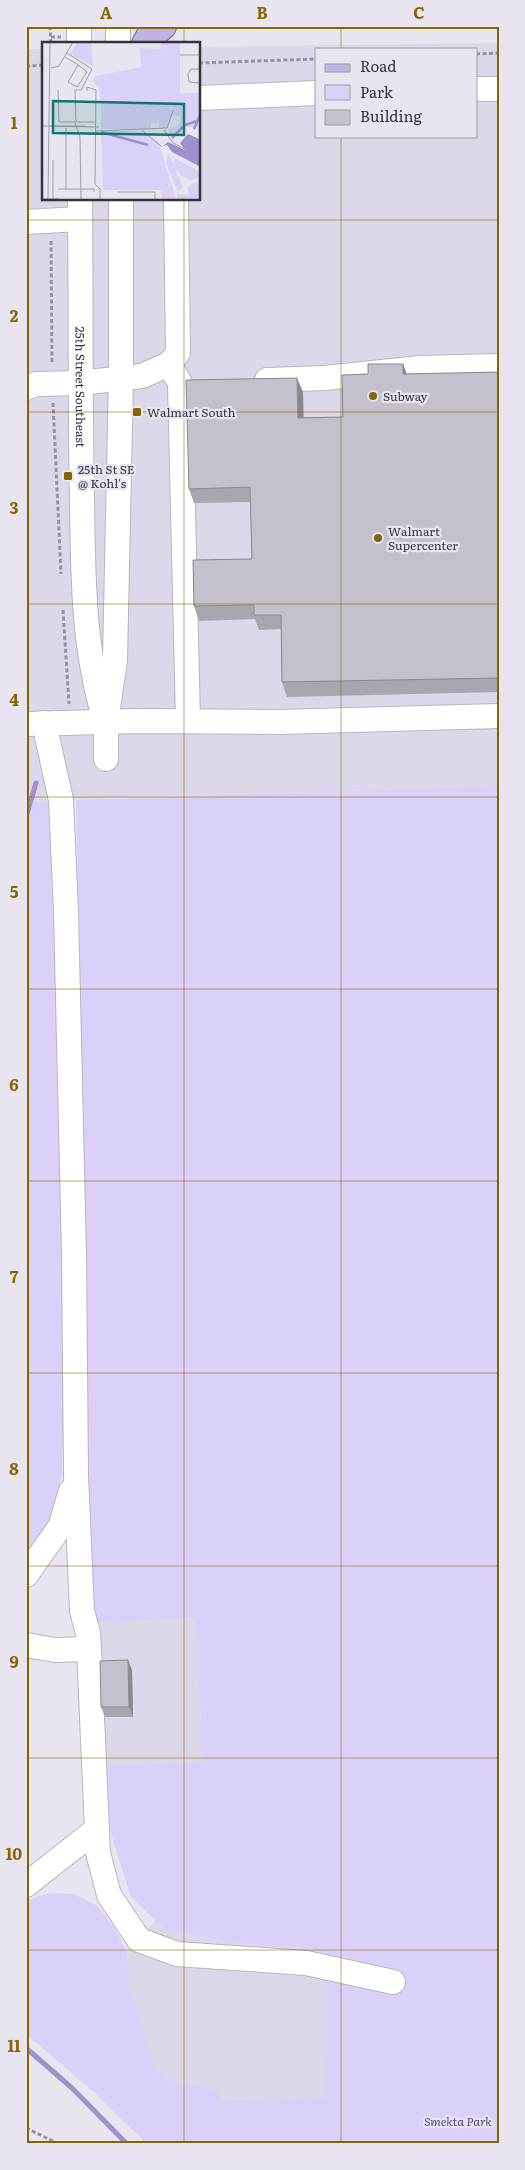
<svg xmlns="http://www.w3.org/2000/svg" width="525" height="2170" font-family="Literata,serif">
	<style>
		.built { fill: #dcd7e9; fill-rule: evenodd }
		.green { fill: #dbd1f8 }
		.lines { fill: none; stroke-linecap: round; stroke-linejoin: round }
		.stream { stroke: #a08fcd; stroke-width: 5 }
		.minor-casing { stroke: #b8b5c0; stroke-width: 26 }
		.major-casing { stroke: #746499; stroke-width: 30 }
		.path { stroke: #95939a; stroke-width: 3; stroke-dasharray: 4 2.5; stroke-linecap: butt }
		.minor { stroke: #fff; stroke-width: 24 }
		.major { stroke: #c0b2e2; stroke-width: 28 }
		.wall { fill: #a9a6af }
		.shaded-wall { fill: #89878f }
		.building { fill: #c4c1cc; stroke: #89878f }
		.grid { fill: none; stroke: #856500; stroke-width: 1; stroke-opacity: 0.55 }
		.poi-dot { fill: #856500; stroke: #e8e5f0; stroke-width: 2 }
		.labels { text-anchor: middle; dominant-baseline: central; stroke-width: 4.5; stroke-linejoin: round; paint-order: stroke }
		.street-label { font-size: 12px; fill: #343337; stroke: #e8e5f0 }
		.poi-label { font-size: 12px; fill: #343337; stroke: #e8e5f0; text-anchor: start }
		.park-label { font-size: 12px; font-style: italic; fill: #5d438f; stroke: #e8e5f0 }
		.inset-river { fill: none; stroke: #a08fcd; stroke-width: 2.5 }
		.inset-road { fill: none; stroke: #a09ea6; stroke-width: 1 }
		.view { fill: #0f766e; fill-opacity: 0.15; stroke: #0f766e; stroke-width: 2.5 }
		.inset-edge { fill: none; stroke: #343337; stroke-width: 2.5 }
		.neatline { fill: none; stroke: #856500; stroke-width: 2 }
		.grid-label { font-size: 16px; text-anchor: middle; font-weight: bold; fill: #856500 }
	</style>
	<rect width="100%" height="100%" fill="#e8e5f0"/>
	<g class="built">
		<path d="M499 43V786L26 801V49H44V199H199V47ZM316 49H476V136H316Z"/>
		<polygon points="195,1618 203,1761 100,1767 92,1623"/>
		<polygon points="156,1920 167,1931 243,1944 311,1948 327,1953 325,2098 221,2100 217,2090 179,2083 156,2072 136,2009 130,1984 127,1953"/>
	</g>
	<g class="green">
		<polygon points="499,786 499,2144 143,2144 142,2138 124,2122 96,2094 26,2034 26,1901 48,1893 74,1894 98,1906 116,1930 127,1953 130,1984 136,2009 157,2072 179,2083 218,2090 221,2100 324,2098 327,1953 311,1948 243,1944 167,1931 131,1897 113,1841 100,1767 203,1761 195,1618 92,1623 76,800"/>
		<polygon points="26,801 52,801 64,1380 62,1474 52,1522 26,1557"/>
	</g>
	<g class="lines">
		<g class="stream">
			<polyline points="26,817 36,783"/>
			<polyline points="26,2048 72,2088 127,2144"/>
		</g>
		<g class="minor-casing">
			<g id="minor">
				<polyline points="79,26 79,44"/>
				<polyline points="118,26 118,44"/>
				<polyline points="476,89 499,89"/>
				<polyline points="199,98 316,93"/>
				<path id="s1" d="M80 199C81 300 80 401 82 502 83 572 83 645 103 713"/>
				<polyline points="26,222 80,219"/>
				<polyline points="169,364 180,383 188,721"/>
				<polyline points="267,380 325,378 420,368 499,366"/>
				<polyline points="26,388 36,384 80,383 142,376 169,364 178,353 176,199"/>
				<polyline points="44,723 61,800 66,912 74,1255 76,1475 82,1611 88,1633 89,1649 98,1853 109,1895 139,1940 177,1954 306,1963 393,1982"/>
				<polyline points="26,724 136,721 279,722 499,716"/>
				<polyline points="106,759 106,722 115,660 121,378 121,199"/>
				<polyline points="26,1575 60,1527 71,1491"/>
				<polyline points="26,1645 55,1650 89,1649"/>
				<polyline points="26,1885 97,1829"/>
			</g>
		</g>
		<g class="major-casing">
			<polyline id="major" points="146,44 151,35 162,26"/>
		</g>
		<g class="path">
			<polyline points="50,26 51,44"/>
			<polyline points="51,37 61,37"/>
			<polyline points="476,54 499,53"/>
			<polyline points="199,63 316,59"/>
			<polyline points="26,66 44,65"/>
			<polyline points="51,241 52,364"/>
			<polyline points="53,403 61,574"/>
			<polyline points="63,610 69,704"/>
			<polyline points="26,2128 59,2144"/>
		</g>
		<use href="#minor" class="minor"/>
		<use href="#major" class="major"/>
	</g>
	<g class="wall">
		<polygon points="403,364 407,374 499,372 499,692 287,697 282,682 281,629 259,630 255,619 199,621 194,606 252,559 251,502 194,503 189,489 303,392 303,418 343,417 368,374"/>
		<polygon points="132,1670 133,1717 105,1717 101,1707"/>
	</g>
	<g class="shaded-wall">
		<polygon points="403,364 408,378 403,374"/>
		<polygon points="297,378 303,392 304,432 298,418"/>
		<polygon points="128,1660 132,1670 133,1717 129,1707"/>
	</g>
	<g class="building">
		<polygon points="368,364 403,364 403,374 499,372 499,678 282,682 281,615 254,615 254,605 194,606 193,560 252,559 250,487 189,489 186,380 297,378 298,418 343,417 342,375 368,374"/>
		<polygon points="128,1660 129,1707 101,1707 100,1661"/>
	</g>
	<path class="grid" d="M184 26V44M341 26V49M341 136V2144M184 199V2144M26 220H499M26 412H499M26 604H499M26 797H499M26 989H499M26 1181H499M26 1373H499M26 1566H499M26 1758H499M26 1950H499"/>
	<g class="poi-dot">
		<circle cx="373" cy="396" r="5"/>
		<rect x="132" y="407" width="10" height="10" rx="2.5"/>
		<rect x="63" y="471" width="10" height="10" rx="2.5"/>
		<circle cx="378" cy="538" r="5"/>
	</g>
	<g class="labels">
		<g class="street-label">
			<text stroke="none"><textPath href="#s1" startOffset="188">25th Street Southeast</textPath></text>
		</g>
		<g class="poi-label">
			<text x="383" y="396">Subway</text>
			<text x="147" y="412">Walmart South</text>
			<text x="78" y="469">25th St SE<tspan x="78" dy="14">@ Kohl's</tspan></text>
			<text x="388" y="531">Walmart<tspan x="388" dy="14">Supercenter</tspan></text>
		</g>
		<g class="park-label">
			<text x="458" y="2121">Smekta Park</text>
		</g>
	</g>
	<g transform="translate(42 42)">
		<rect width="158" height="158" fill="#e8e5f0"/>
		<path d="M35 0H49L51 24 28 12ZM118 0H138V51H157V85H140L129 94 126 87 136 84 138 80V74L129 73 125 85 117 87V81H109V87H59V62L57 46 51 39 53 34 100 25 97 6 119 7ZM59 89H100L116 99 134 157H120L119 148H61ZM126 111 141 145 136 150 124 121ZM132 116 157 129V136L148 138 138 133 131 123ZM151 140 157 141V157H135V152L147 153 145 147Z" fill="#dbd1f8"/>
		<path d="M146 92 157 97V124L130 110 125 103 121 104 126 100 143 108 138 101Z" fill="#a08fcd"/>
		<path class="inset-river" d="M152 87 158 73M59 90 106 103M130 96 143 83 155 79"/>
		<path class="inset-road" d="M25 11 50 27 39 48H32M138 13H158M23 15 35 22 45 30 35 45 26 40 36 23M9 26 17 24 31 0M158 27H149L146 32 147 40 158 41M16 48 17 80H54M33 49 34 80M45 49V45L54 48 53 142 58 147V157M33 81 38 95 39 157M0 84 57 85M7 84H43M24 86V147M100 88 120 105M122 88 131 101 143 107M54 89 125 86 131 69M16 147H52V150M76 150H113V157M0 157H17M6 157 8 0M11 157V118"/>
		<path class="view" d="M11 59 142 62V93L11 91Z"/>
		<rect width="158" height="158" class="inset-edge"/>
	</g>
	<rect width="525" height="2170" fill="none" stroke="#e8e5f0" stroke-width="55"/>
	<rect x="315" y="48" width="162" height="90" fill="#e8e5f0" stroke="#a09ea6"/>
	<rect x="325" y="64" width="25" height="8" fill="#c0b2e2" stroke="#a09ea6"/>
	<text x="360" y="72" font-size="15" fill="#343337">Road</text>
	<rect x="325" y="85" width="25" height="15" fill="#dbd1f8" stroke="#a09ea6"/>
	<text x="360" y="98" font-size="15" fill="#343337">Park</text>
	<rect x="325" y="110" width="25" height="15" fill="#c4c1cc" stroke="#a09ea6"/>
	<text x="360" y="122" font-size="15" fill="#343337">Building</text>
	<rect x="28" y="28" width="470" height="2114" class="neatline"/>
	<g class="grid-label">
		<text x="106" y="19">A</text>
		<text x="262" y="19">B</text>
		<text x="419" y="19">C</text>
		<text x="14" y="129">1</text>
		<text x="14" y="322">2</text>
		<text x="14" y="514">3</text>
		<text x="14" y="706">4</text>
		<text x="14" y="898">5</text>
		<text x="14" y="1091">6</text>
		<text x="14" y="1283">7</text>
		<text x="14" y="1475">8</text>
		<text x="14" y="1668">9</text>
		<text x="14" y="1860">10</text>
		<text x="14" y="2052">11</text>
	</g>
</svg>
